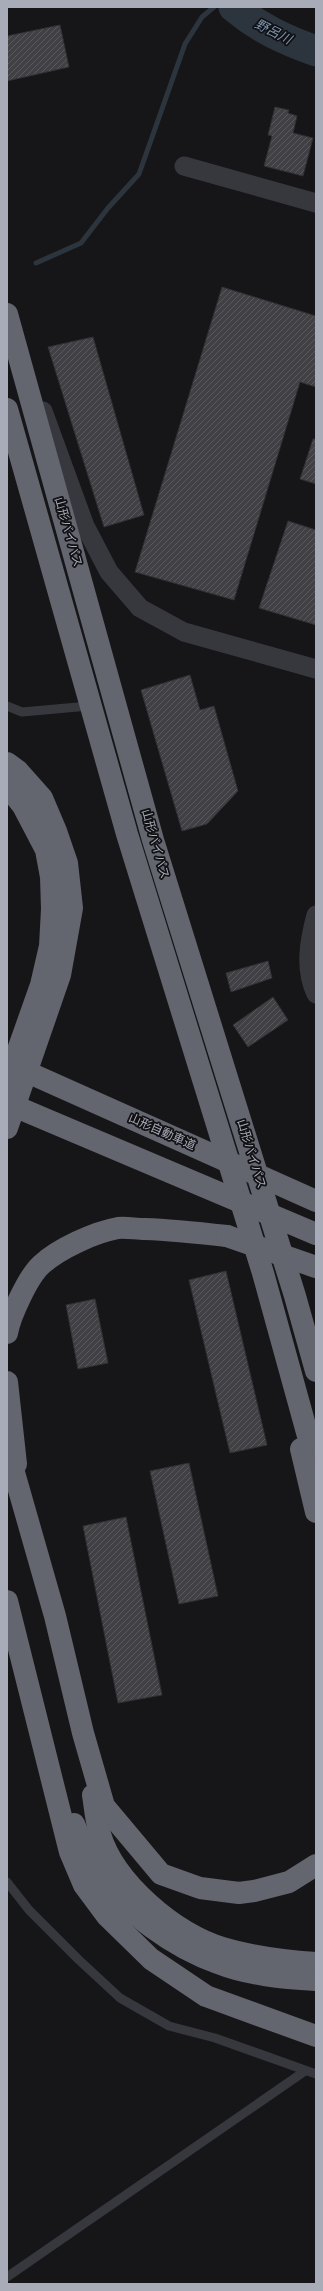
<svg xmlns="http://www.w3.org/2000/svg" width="323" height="2291" font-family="'Sofia Sans Condensed','Noto Sans JP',sans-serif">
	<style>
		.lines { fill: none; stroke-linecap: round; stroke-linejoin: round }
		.stream { stroke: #2c343d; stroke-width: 5 }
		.river { stroke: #2c343d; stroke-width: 31 }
		.building { fill: url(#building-hatch); stroke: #313034 }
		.lane { stroke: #37383e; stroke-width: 9 }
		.street { stroke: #37383e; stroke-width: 19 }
		.highway { stroke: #63656f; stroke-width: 22 }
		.highway-bridge { stroke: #63656f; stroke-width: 22 }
		.labels { text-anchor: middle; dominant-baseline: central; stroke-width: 3.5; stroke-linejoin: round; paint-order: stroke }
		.street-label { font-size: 12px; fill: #a8acb9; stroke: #111113 }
		.water-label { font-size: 13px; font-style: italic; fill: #7e97b5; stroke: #111113 }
	</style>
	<defs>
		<pattern id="building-hatch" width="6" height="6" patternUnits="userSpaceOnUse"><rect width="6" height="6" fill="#414145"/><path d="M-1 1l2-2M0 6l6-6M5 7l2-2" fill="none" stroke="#5a5a5e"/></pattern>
	</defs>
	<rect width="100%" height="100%" fill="#161618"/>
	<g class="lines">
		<polyline class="stream" points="36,263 81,243 108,208 139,174 185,44 202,17 214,7"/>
		<path class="river" d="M234 7C259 28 285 40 316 51"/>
	</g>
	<g class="building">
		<polygon points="60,25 69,67 7,81 7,36"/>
		<polygon points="275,107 289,110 288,113 297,116 293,133 313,138 303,176 264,166 272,136 268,135"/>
		<polygon points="222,287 316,316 316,387 300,382 234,600 135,572"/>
		<polygon points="93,337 144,515 104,527 48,347"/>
		<polygon points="313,439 316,439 316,484 300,479"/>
		<polygon points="288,521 316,530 316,625 259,608"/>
		<polygon points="190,675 200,710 214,706 238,791 207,824 182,831 141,690"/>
		<polygon points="268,961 272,978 231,992 226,973"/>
		<polygon points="273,997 288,1020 248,1047 233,1025"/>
		<polygon points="226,1271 267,1445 230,1453 189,1280"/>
		<polygon points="95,1299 108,1363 78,1369 66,1305"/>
		<polygon points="189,1463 218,1596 179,1604 150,1471"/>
		<polygon points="126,1517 162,1695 118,1703 83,1526"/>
	</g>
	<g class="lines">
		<g class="lane">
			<polyline points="7,706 22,712 89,706"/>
			<polyline points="7,1882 29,1910 79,1960 120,1998 169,2026 215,2038 316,2074"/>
			<polyline points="7,2277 305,2071"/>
		</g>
		<g class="street">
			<polyline points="184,166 316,203"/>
			<polyline points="43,411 85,526 109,572 140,608 184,632 316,669"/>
			<path d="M316 915C309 941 304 969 316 994"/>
		</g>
		<g class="highway">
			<polyline points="7,314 153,840 295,1296 316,1371"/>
			<polyline points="7,409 127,834 263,1273 316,1465"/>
			<polyline points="7,763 18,771 42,798 56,831 67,863 72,908 60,975 7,1128"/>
			<polyline points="7,786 23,806 46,850 51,877 52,909 50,946 41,985 7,1081"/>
			<path d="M7 1333C10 1316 28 1277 41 1265 58 1249 95 1232 118 1228 126 1227 136 1229 145 1229 173 1230 200 1233 227 1236"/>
			<polyline points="7,1382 16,1464"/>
			<polyline points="7,1448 55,1616 83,1733 104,1806 161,1874 200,1888 239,1893 254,1891 289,1882 316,1865"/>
			<polyline points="301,1449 316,1512"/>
			<polyline points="7,1601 70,1852 84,1885 107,1916 151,1959 206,1996 316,2036"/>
			<path d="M93 1795C95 1808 96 1822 100 1834 114 1882 176 1935 223 1948 253 1957 285 1961 316 1963"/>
			<path d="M74 1824C81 1841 89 1860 100 1875 125 1913 175 1948 218 1963 248 1975 284 1978 316 1980"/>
		</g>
		<g class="highway-bridge">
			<polyline points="7,1063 316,1201"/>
			<polyline points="7,1103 316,1234"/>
			<polyline points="227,1236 316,1267"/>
		</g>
	</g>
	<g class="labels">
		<g class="street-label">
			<text transform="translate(68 532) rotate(74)">山形バイパス</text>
			<text transform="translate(155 844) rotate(74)">山形バイパス</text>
			<text transform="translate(162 1132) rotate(24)">山形自動車道</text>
			<text transform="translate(251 1154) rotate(73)">山形バイパス</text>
		</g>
		<g class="water-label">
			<text transform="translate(273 32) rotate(27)">野呂川</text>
		</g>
	</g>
	<rect width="323" height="2291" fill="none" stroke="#a8acb9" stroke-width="16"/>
</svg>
